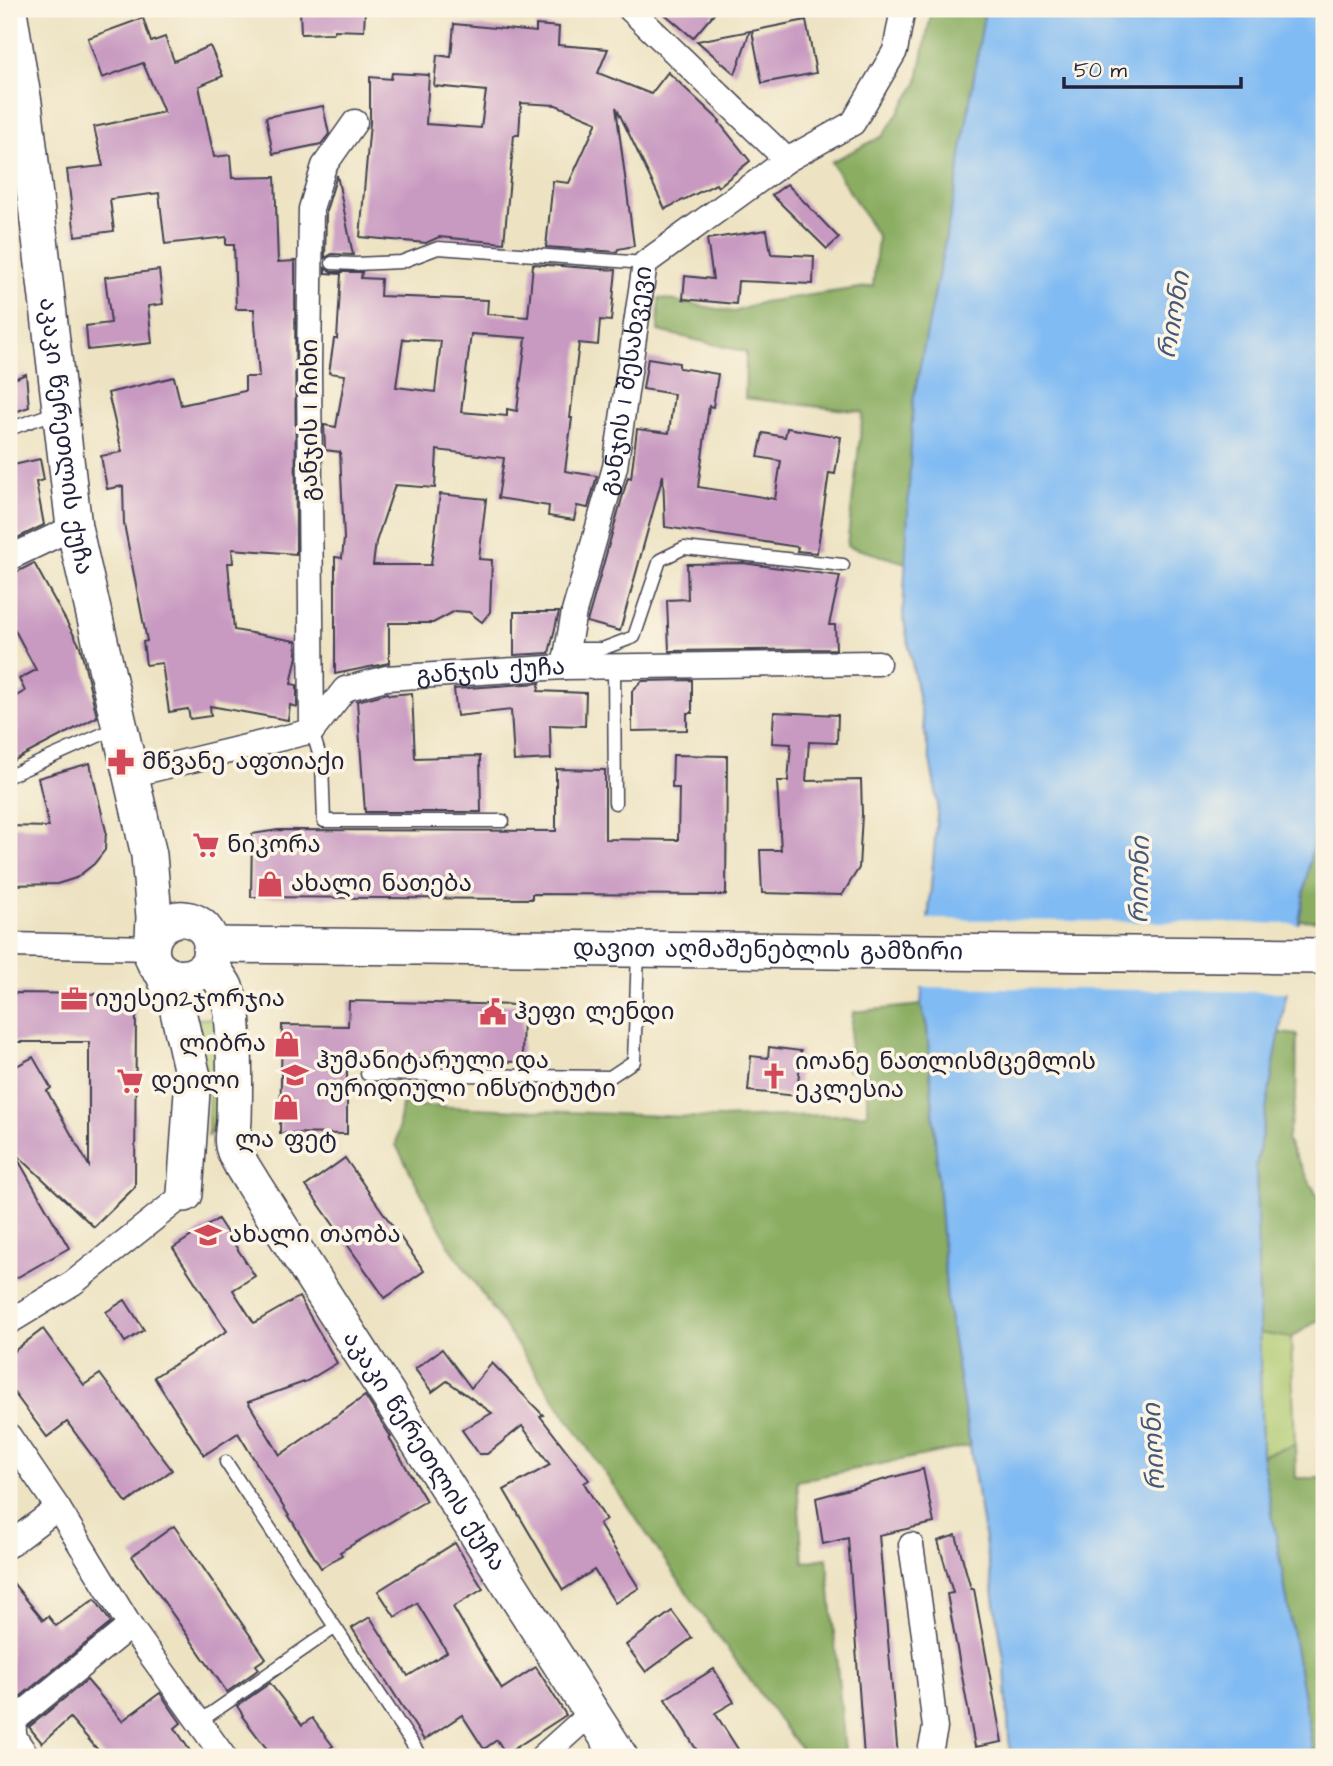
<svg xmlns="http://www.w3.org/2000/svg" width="1333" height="1766" font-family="'Architects Daughter','Noto Sans Georgian',sans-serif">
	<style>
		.green { fill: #adc970; stroke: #687656; stroke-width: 2 }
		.forest { fill: #8aad62; stroke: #56684e; stroke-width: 2 }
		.water { fill: #81bbf3; stroke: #526e97; stroke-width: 2 }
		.pier { fill: #ede3c3 }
		.building { fill: #c899c1; fill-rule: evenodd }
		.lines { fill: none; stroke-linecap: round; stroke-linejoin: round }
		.lane-casing { stroke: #403f4f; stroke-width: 15 }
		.street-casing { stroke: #403f4f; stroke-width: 27 }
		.secondary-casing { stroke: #403f4f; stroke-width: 38 }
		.lane { stroke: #fff; stroke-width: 12 }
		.street { stroke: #fff; stroke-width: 24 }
		.secondary { stroke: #fff; stroke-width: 35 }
		.labels { text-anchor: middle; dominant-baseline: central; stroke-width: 7; stroke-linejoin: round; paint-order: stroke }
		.street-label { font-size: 24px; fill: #22223b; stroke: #fcf5e5 }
		.poi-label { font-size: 24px; fill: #22223b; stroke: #fcf5e5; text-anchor: start }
		.water-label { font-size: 26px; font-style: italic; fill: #43587b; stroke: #fcf5e5 }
	</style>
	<rect width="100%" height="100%" fill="#fcf5e5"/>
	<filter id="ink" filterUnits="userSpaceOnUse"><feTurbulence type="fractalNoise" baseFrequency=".0143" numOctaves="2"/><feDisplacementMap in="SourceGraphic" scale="14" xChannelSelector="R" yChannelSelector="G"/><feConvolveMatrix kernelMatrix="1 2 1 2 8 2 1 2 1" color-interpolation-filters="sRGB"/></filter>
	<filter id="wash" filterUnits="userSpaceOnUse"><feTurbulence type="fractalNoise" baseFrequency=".00686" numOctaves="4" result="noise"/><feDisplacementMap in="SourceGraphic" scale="28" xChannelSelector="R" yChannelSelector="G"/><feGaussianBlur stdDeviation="1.57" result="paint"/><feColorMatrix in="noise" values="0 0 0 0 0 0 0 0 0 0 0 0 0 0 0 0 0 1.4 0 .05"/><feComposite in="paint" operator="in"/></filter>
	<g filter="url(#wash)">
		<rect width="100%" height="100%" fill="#ede3c3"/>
		<g class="green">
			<path d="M217 1018C219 1057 227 1102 208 1137L209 1087 195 1019Z"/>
			<polygon points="1259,1333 1291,1338 1295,1445 1262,1455"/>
		</g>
		<g class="forest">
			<polygon points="932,9 985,9 957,181 913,402 906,563 847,546 863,412 745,398 746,352 658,331 659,298 734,312 763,302 873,286 878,237 831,162 883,136 917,84"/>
			<polygon points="1324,779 1324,921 1299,920"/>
			<polygon points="921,1005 927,1027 947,1303 970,1446 797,1481 803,1562 827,1558 845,1751 831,1757 806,1757 694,1603 450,1247 396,1145 402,1105 712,1118 867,1114 867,1073 847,1070 853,1012"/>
			<polygon points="1278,1033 1297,1035 1296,1096 1287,1141 1324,1208 1324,1316 1291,1338 1259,1333 1256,1167"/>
			<polygon points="1295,1445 1296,1478 1324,1478 1324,1757 1314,1757 1262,1455"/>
		</g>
		<polygon class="water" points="985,9 1324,9 1324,779 1256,1167 1262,1455 1314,1757 1010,1757 1005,1666 947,1303 927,1027 921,1005 938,803 903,615 913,402 957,181"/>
		<polygon class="pier" points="924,919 1301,924 1289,992 918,987"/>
		<g id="blocks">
			<g class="building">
				<polygon points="300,9 365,9 364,31 334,30 334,33 301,34"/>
				<polygon points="659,9 718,9 693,38"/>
				<polygon points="143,18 151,42 165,37 174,61 210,46 223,76 199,86 214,157 230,155 232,178 275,177 278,262 295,261 296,554 232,549 233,563 228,563 234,630 296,641 297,656 291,684 297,685 297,707 290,705 288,720 210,706 211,716 190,719 188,709 169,712 162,663 146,665 143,642 147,641 124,524 123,486 107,489 101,456 122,452 108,393 174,377 181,405 245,391 245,377 259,377 254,309 236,309 234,245 226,245 226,237 165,244 159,193 110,199 114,231 75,236 67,170 103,166 94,127 164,112 143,63 102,78 88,38"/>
				<polygon points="806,20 816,73 762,83 752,31"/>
				<polygon points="454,24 536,32 536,25 559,27 558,45 608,49 598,73 651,94 668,72 720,121 719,122 750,161 718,187 716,184 665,209 616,107 634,246 618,249 617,252 546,247 553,181 569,183 597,122 556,105 521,103 519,135 514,135 504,243 439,237 426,243 360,237 370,123 370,77 391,79 392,73 429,75 426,124 481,128 486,91 434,86 437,55 451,57"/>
				<polygon points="750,31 735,74 697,41"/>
				<polygon points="323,106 329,134 321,144 273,154 266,117"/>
				<polygon points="337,175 353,255 332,254 325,258 326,211"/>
				<polygon points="787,184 839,238 827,249 772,195"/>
				<polygon points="767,230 771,254 814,256 813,284 738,281 736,304 683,299 685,276 713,279 707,239"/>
				<path d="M533 264 616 270 611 321 600 320 598 345 579 343 570 418H572L565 471 597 476 588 508 577 506 574 520 548 516 549 506 498 498 504 458 437 450 435 488 395 485 376 542 373 565H431L440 494 486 499 479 559 492 560 490 612 482 622 469 612 455 611 433 623H389V663L335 674V557L342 558 344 539 340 452 325 450 324 425 336 427 345 375 329 373 334 339H337L341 274 325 273V268L332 272H362L361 278 381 279 380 296 488 300 487 314 528 317ZM471 334 526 338 517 411 507 409V416L461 412ZM403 339 441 341 435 392 396 387Z"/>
				<polygon points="159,270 163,304 148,306 152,343 88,350 86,326 111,323 105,277"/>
				<polygon points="648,358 679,363 679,368 718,374 713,407 709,406 698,487 775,499 781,461 758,457 763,433 785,437 787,428 841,437 835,474 829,473 817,553 797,551 798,547 665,527 663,475 620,631 587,622 628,477 631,478 637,429 669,433 674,394 643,389"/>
				<polygon points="26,374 29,407 9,414 9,381"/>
				<polygon points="40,459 44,480 36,482 44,525 9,542 9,466"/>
				<polygon points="34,563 80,646 97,717 9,763 9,700 25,691 19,679 36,670 9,619 9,576"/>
				<polygon points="743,563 840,576 829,625 835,625 836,649 669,651 667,600 688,599 687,564"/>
				<polygon points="514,612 559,612 549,653 514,655"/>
				<polygon points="692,680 692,713 687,713 687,730 632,731 632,691 642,681"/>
				<polygon points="540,683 538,691 586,693 585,726 550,725 551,759 514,761 511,710 457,716 454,689"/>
				<polygon points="388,693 389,695 412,693 415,758 480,756 481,812 365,812 357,701"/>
				<polygon points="774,712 838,715 837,743 809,742 806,781 861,780 862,814 859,868 842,895 762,893 760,850 781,850 777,781 788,781 791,744 772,743"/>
				<polygon points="673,755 727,756 726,895 532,894 532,899 251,897 252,834 278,830 556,831 556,769 605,770 605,839 678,840 679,788 672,788"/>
				<polygon points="90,763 106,831 105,850 94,864 76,878 57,884 9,885 9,826 49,827 38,778"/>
				<polygon points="9,993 109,994 136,1010 135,1187 94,1227 13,1151 69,1248 9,1282 9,1070 33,1057 51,1088 47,1091 89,1166 89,1042 9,1042"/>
				<polygon points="349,1001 523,1005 522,1062 347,1058 347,1134 280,1133 282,1025 348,1026"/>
				<polygon points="769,1047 801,1051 797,1096 748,1091 751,1056 768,1058"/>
				<polygon points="345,1158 424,1271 385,1298 306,1186"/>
				<polygon points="218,1219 255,1276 233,1290 254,1323 299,1297 337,1363 307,1381 248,1402 280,1455 365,1396 391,1437 389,1438 426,1501 340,1552 342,1555 321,1568 238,1433 204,1455 154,1377 227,1331 173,1248"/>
				<polygon points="125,1300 144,1330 125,1342 106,1312"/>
				<polygon points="43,1329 84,1385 100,1374 172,1470 127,1503 67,1422 47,1437 9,1386 9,1355"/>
				<polygon points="442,1349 471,1388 492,1363 543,1415 540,1416 589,1480 584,1483 606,1520 599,1524 639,1588 615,1603 594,1570 563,1590 504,1490 550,1465 522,1426 487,1454 479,1454 462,1430 492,1413 447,1381 432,1392 415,1369"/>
				<polygon points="923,1469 934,1523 879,1535 898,1757 864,1757 848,1538 823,1544 816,1498"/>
				<polygon points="174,1526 266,1658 256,1665 259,1669 227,1692 132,1556"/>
				<polygon points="956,1535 971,1589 974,1589 1002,1742 975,1747 947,1594 953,1593 938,1541"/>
				<polygon points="455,1543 483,1589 453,1607 502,1689 536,1667 566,1715 506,1754 497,1740 484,1749 462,1715 424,1740 352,1628 370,1617 408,1676 447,1652 417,1603 395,1617 378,1591"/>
				<polygon points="9,1578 43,1620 48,1616 56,1626 95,1599 111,1623 10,1705"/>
				<polygon points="672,1611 692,1638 646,1672 626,1645"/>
				<polygon points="714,1669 734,1702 715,1713 743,1757 701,1757 665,1699"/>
				<polygon points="87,1680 122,1721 160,1693 181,1723 175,1728 194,1757 104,1757 70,1718 42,1743 29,1727"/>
				<polygon points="270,1683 302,1725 312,1718 333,1746 318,1757 273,1757 242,1716 243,1715 237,1706"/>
			</g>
		</g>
	</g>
	<g filter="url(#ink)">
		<use href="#blocks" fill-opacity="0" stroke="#403f4f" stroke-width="2"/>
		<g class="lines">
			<g class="lane-casing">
				<g id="lane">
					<polyline points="332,263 355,264 401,262 438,248 645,263"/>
					<polyline points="9,429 57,412"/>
					<polyline points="567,649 602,649 634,637 660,560 684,548 843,565"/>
					<polyline points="614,666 615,803"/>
					<polyline points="312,731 322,763 324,821 503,821"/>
					<polyline points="9,776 116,728"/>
					<polyline points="367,1074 610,1077 634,1061 638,952"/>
					<polyline points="226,1462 421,1757"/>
					<polyline points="199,1722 334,1628"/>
				</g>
			</g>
			<g class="street-casing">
				<g id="street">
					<polyline points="630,9 787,160"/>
					<polyline points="9,558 74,527"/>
					<path id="s1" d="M564 667 574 612 615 467 645 263 787 160 853 123 895 51 903 9"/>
					<polyline points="312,731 309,370 311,209 324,166 355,122"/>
					<path id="s2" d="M130 775 312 731 345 689 386 678 564 667 878 663"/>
					<polyline points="9,945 152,948"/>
					<polyline points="9,1322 73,1283 185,1194"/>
					<polyline points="9,1436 58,1508 130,1626 224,1757"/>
					<polyline points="9,1545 58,1508"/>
					<polyline points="911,1545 924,1634 935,1728 929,1757"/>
					<path d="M28 1757C19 1744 8 1734 17 1718L130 1626"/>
					<polyline points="542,1757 592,1712"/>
				</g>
			</g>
			<g class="secondary-casing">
				<g id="secondary">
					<path id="s3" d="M9 11 24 103 74 527 149 855 154 917 153 938"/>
					<path id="s4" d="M212 945 1324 956"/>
					<path id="s5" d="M210 960C191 993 142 975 153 940 156 931 162 925 171 921 188 914 208 925 211 943 212 949 209 954 210 959 211 968 221 979 225 987 228 995 231 1004 232 1013 235 1048 235 1084 234 1119 234 1128 231 1138 233 1146 236 1159 246 1172 253 1184L620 1757"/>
					<polyline points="162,971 177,1007 193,1077 185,1194"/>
				</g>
			</g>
			<use href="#lane" class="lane"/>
			<use href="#street" class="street"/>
			<use href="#secondary" class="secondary"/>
		</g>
	</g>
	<defs>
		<g id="pharmacy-bare" transform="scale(2.1)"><path d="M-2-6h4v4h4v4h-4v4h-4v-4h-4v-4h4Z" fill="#d1495b" stroke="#fcf5e5" stroke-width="2.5" paint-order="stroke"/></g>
		<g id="supermarket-bare" transform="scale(2.1)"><path d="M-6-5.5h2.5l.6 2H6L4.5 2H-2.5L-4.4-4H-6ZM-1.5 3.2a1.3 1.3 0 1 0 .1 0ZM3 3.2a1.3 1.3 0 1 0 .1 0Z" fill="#d1495b" stroke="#fcf5e5" stroke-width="2.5" paint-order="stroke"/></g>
		<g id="shop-bare" transform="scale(2.1)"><path d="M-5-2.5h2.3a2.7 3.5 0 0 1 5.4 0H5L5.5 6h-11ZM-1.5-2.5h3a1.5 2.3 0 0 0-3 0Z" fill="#d1495b" stroke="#fcf5e5" stroke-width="2.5" paint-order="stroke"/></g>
		<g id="office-bare" transform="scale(2.1)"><path d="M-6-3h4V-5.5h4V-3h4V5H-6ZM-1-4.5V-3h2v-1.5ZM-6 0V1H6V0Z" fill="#d1495b" stroke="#fcf5e5" stroke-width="2.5" paint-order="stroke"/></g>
		<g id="civic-bare" transform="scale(2.1)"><path d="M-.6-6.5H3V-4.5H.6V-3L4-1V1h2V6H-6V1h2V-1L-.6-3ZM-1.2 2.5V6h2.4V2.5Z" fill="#d1495b" stroke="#fcf5e5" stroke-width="2.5" paint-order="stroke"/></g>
		<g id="university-bare" transform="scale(2.1)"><path d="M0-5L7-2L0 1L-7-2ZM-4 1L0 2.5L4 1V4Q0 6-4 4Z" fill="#d1495b" stroke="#fcf5e5" stroke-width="2.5" paint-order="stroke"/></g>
		<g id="church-bare" transform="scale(2.1)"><path d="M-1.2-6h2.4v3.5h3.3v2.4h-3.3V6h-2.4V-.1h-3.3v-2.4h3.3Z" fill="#d1495b" stroke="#fcf5e5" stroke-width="2.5" paint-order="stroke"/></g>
	</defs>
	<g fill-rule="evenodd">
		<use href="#pharmacy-bare" x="121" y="762"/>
		<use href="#supermarket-bare" x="206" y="845"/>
		<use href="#shop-bare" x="270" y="884"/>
		<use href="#office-bare" x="74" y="999"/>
		<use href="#civic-bare" x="493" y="1012"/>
		<use href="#shop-bare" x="287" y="1044"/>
		<use href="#university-bare" x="295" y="1075"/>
		<use href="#church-bare" x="774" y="1076"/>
		<use href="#supermarket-bare" x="130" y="1081"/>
		<use href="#shop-bare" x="286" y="1107"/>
		<use href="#university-bare" x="208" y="1235"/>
	</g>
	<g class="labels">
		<g class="street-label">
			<text stroke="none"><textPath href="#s1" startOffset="294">განჯის I შესახვევი</textPath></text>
			<text transform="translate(310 420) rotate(-90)">განჯის I ჩიხი</text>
			<text stroke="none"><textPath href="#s3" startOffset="429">აკაკი წერეთლის ქუჩა</textPath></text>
			<text stroke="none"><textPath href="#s2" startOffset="388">განჯის ქუჩა</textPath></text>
			<text stroke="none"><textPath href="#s4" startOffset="556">დავით აღმაშენებლის გამზირი</textPath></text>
			<text stroke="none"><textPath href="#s5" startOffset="738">აკაკი წერეთლის ქუჩა</textPath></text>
		</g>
		<g class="poi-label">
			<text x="142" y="762">მწვანე აფთიაქი</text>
			<text x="227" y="845">ნიკორა</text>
			<text x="291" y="884">ახალი ნათება</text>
			<text x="95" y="999">იუესეი2ჯორჯია</text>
			<text x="514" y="1012">ჰეფი ლენდი</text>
			<text x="266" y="1044" text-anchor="end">ლიბრა</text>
			<text x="316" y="1061">ჰუმანიტარული და<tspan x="316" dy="28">იურიდიული ინსტიტუტი</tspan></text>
			<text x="795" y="1062">იოანე ნათლისმცემლის<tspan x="795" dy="28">ეკლესია</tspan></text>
			<text x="151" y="1081">დეილი</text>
			<text x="286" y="1140" text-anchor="middle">ლა ფეტ</text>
			<text x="229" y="1235">ახალი თაობა</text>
		</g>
		<g class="water-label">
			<text transform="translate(1174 315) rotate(-80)">რიონი</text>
			<text transform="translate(1140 880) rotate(-89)">რიონი</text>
			<text transform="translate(1154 1447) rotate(-93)">რიონი</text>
		</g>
	</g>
	<rect width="1333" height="1766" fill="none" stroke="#fcf5e5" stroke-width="35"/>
	<path d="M1064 77v10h177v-10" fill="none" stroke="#22223b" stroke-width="3.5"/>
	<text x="1074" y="77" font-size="21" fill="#22223b" stroke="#fcf5e5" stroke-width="5" paint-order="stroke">50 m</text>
</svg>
